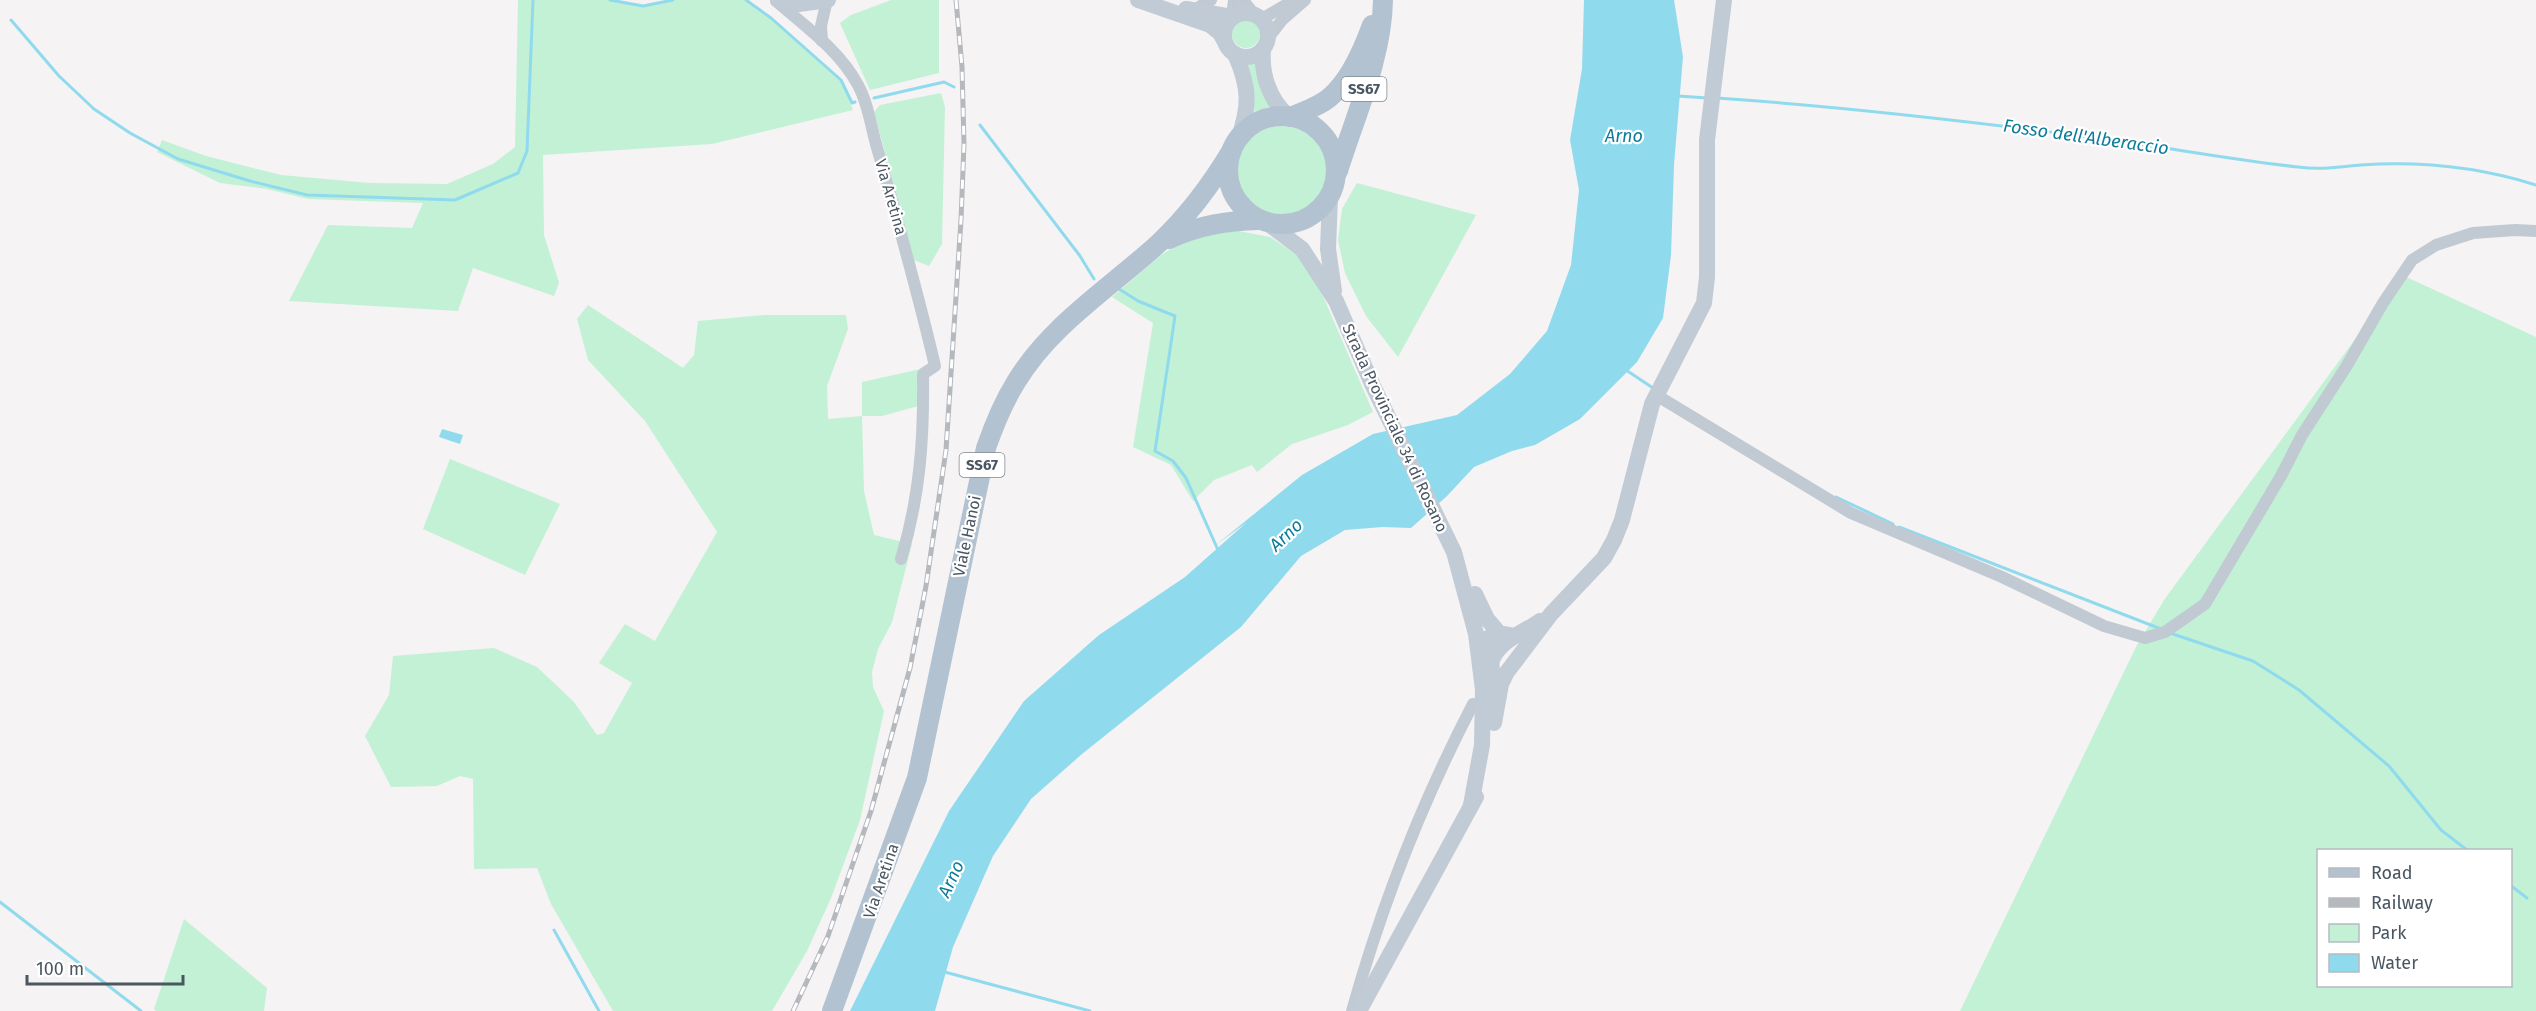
<svg xmlns="http://www.w3.org/2000/svg" width="2536" height="1011" font-family="'Fira Sans',sans-serif">
	<style>
		.green { fill: #c3f1d5; fill-rule: evenodd }
		.water { fill: #90daee }
		.lines { fill: none; stroke-linecap: round; stroke-linejoin: round }
		.stream { stroke: #90daee; stroke-width: 3 }
		.street { stroke: #c1cad2; stroke-width: 12 }
		.secondary { stroke: #c1cbd6; stroke-width: 16 }
		.primary { stroke: #b3c2d1; stroke-width: 20 }
		.rail-casing { stroke: #b5b8bd; stroke-width: 5 }
		.rail { stroke: #fff; stroke-width: 3; stroke-dasharray: 9; stroke-linecap: butt }
		.labels { text-anchor: middle; dominant-baseline: central; stroke-width: 4.5; stroke-linejoin: round; paint-order: stroke }
		.shield { fill: #fff; stroke: #808990; stroke-width: 1.5 }
		.shield-label { font-size: 15px; font-weight: bold; fill: #4a5661 }
		.street-label { font-size: 16px; fill: #4a5661; stroke: #fff }
		.water-label { font-size: 18px; font-style: italic; fill: #0c7c9b; stroke: #fff }
	</style>
	<rect width="100%" height="100%" fill="#f5f3f3"/>
	<g class="green">
		<polygon points="518,0 610,0 643,6 673,0 746,0 771,18 841,80 853,110 712,144 543,155 544,235 559,283 554,296 473,268 458,311 289,301 328,225 412,228 423,203 308,199 267,189 220,183 157,152 162,140 206,156 281,175 370,183 447,184 493,164 515,147"/>
		<polygon points="891,0 939,0 939,73 870,90 840,23 851,15"/>
		<circle cx="1246" cy="34" r="14"/>
		<polygon points="1257,62 1273,106 1250,113 1244,64"/>
		<polygon points="941,93 945,107 942,244 929,266 914,260 874,112 880,105"/>
		<circle cx="1282" cy="171" r="45"/>
		<polygon points="1357,183 1476,215 1398,357 1366,316 1345,273 1338,240 1342,209"/>
		<polygon points="1233,230 1270,237 1303,259 1323,296 1373,412 1348,425 1292,444 1257,472 1252,465 1214,480 1193,501 1171,465 1133,447 1153,323 1112,297 1160,256 1191,235"/>
		<path d="M2402 275 2536 337V1011H1960L2136 647 2164 600ZM2318 850H2510V986H2318Z"/>
		<polygon points="588,305 683,368 694,355 698,321 764,315 846,315 848,329 827,386 828,419 862,416 862,382 921,369 922,405 882,416 862,416 864,491 874,535 912,544 892,622 878,649 872,672 873,687 884,711 860,820 831,898 807,951 772,1011 613,1011 551,904 537,868 474,869 473,779 460,776 437,786 391,787 365,736 389,695 393,656 494,648 537,667 574,702 597,735 604,733 632,683 599,663 625,624 655,641 717,532 645,421 588,360 577,319"/>
		<polygon points="450,459 560,504 525,575 423,529"/>
		<polygon points="184,919 267,988 264,1011 156,1011 154,1009"/>
	</g>
	<g class="water">
		<polygon points="1584,0 1674,0 1683,57 1674,165 1671,255 1663,318 1637,362 1580,419 1535,445 1512,451 1474,467 1447,496 1411,528 1383,527 1345,530 1301,556 1241,627 1082,754 1031,799 993,856 953,947 935,1011 850,1011 949,811 1024,701 1099,635 1185,577 1247,522 1216,545 1302,475 1373,434 1457,415 1510,374 1547,331 1571,265 1579,190 1570,140 1582,69"/>
		<polygon points="442,429 463,435 460,444 439,437"/>
	</g>
	<g class="lines">
		<g class="stream">
			<polyline points="610,0 643,6 673,0"/>
			<polyline points="746,0 771,18 841,80 852,103 855,102"/>
			<polyline points="11,20 59,76 94,109 130,133 178,159 250,181 307,195 455,200 518,173 527,151 533,0"/>
			<polyline points="1678,96 1707,98"/>
			<polyline points="874,98 944,82 954,87"/>
			<path d="M1717 98C1847 107 1976 122 2105 139 2170 148 2233 160 2298 167 2322 170 2338 167 2361 165 2421 161 2479 167 2536 185"/>
			<polyline points="980,125 1080,256 1094,279"/>
			<polyline points="1116,287 1138,301 1175,316 1155,451 1173,461 1186,478 1218,550"/>
			<polyline points="1626,370 1653,388"/>
			<polyline points="1836,497 1893,524"/>
			<polyline points="1899,527 2161,629"/>
			<polyline points="2170,633 2253,661 2299,690 2389,766 2441,830 2467,850"/>
			<polyline points="2510,885 2527,898"/>
			<polyline points="0,902 141,1011"/>
			<polyline points="554,930 599,1011"/>
			<polyline points="941,971 1090,1011"/>
		</g>
		<g class="street">
			<polyline points="1243,0 1253,13"/>
			<path d="M776 1C805 26 840 51 858 85 869 105 871 129 878 151 898 222 918 293 935 366L923 374C924 438 920 497 901 559"/>
			<polyline points="1194,10 1211,0"/>
			<polyline points="1232,17 1234,0"/>
			<polyline points="1262,19 1294,0"/>
			<polyline points="1268,38 1282,20 1305,0"/>
			<polyline points="822,41 821,26 827,0"/>
			<polyline points="1656,395 1851,513 2002,577 2104,626 2145,638 2165,632 2205,604 2281,476 2302,435 2346,367 2383,303 2412,260 2436,245 2473,233 2515,230 2536,231"/>
			<path d="M1352 1011C1382 904 1422 802 1473 704"/>
		</g>
		<g class="secondary">
			<polyline points="779,0 799,4 828,0"/>
			<polyline points="1138,0 1210,25 1220,33 1224,40"/>
			<polyline points="1186,9 1232,17"/>
			<circle cx="1246" cy="35" r="22"/>
			<path d="M1263 49C1261 74 1269 99 1288 116"/>
			<path d="M1235 54C1250 88 1250 106 1238 140"/>
			<polyline points="1330,197 1328,249 1334,291"/>
			<polyline points="1266,222 1302,249 1336,301 1373,386 1454,552 1476,634 1483,690 1482,745 1471,805"/>
			<polyline points="1475,594 1487,619 1499,633 1515,636"/>
			<polyline points="1488,638 1495,693"/>
			<path d="M1491 663C1497 641 1523 633 1540 621"/>
			<polyline points="1494,723 1501,684 1507,672 1551,614 1604,558 1614,540 1622,520 1652,404 1704,303 1707,277 1707,140 1724,0"/>
			<polyline points="1359,1011 1476,797"/>
		</g>
		<g class="primary">
			<circle cx="1282" cy="170" r="54"/>
			<path d="M1291 117C1304 111 1318 107 1329 98 1350 81 1363 50 1372 25"/>
			<path d="M1338 171C1355 116 1382 58 1383 0"/>
			<path d="M1169 239C1199 225 1227 221 1259 220"/>
			<path d="M832 1011 917 778 986 448C994 425 1003 403 1016 382 1051 324 1110 288 1159 243 1189 215 1211 185 1232 150"/>
		</g>
		<g class="rail-casing">
			<polyline id="rail" points="793,1011 828,936 871,811 910,668 926,586 946,450 961,220 964,144 962,67 956,0"/>
		</g>
		<use href="#rail" class="rail"/>
	</g>
	<g class="labels">
		<g class="shield">
			<rect x="1341.5" y="77" width="45" height="24" rx="4.5"/>
			<rect x="959.5" y="453" width="45" height="24" rx="4.5"/>
		</g>
		<g class="shield-label">
			<text x="1364" y="89">SS67</text>
			<text x="982" y="465">SS67</text>
		</g>
		<g class="street-label">
			<text transform="translate(891 197) rotate(74)">Via Aretina</text>
			<text transform="translate(1395 428) rotate(65)">Strada Provinciale 34 di Rosano</text>
			<text transform="translate(967 536) rotate(-78)">Viale Hanoi</text>
			<text transform="translate(881 881) rotate(-71)">Via Aretina</text>
		</g>
		<g class="water-label">
			<text x="1624" y="136">Arno</text>
			<text transform="translate(2086 137) rotate(8)">Fosso dell'Alberaccio</text>
			<text transform="translate(1286 535) rotate(-43)">Arno</text>
			<text transform="translate(951 879) rotate(-65)">Arno</text>
		</g>
	</g>
	<rect x="2317" y="849" width="195" height="138" fill="#ffffff" stroke="#b7bbc0" stroke-width="1.5"/>
	<rect x="2329" y="868" width="30" height="9" fill="#b3c2d1" stroke="#b7bbc0" stroke-width="1.5"/>
	<text x="2371" y="879" font-size="18" fill="#4a5661">Road</text>
	<rect x="2329" y="898" width="30" height="9" fill="#b5b8bd" stroke="#b7bbc0" stroke-width="1.5"/>
	<text x="2371" y="909" font-size="18" fill="#4a5661">Railway</text>
	<rect x="2329" y="924" width="30" height="18" fill="#c3f1d5" stroke="#b7bbc0" stroke-width="1.5"/>
	<text x="2371" y="939" font-size="18" fill="#4a5661">Park</text>
	<rect x="2329" y="954" width="30" height="18" fill="#90daee" stroke="#b7bbc0" stroke-width="1.5"/>
	<text x="2371" y="969" font-size="18" fill="#4a5661">Water</text>
	<path d="M27 975v9h156v-9" fill="none" stroke="#4a5661" stroke-width="3"/>
	<text x="36" y="975" font-size="18" fill="#4a5661" stroke="#ffffff" stroke-width="4.5" paint-order="stroke">100 m</text>
</svg>
